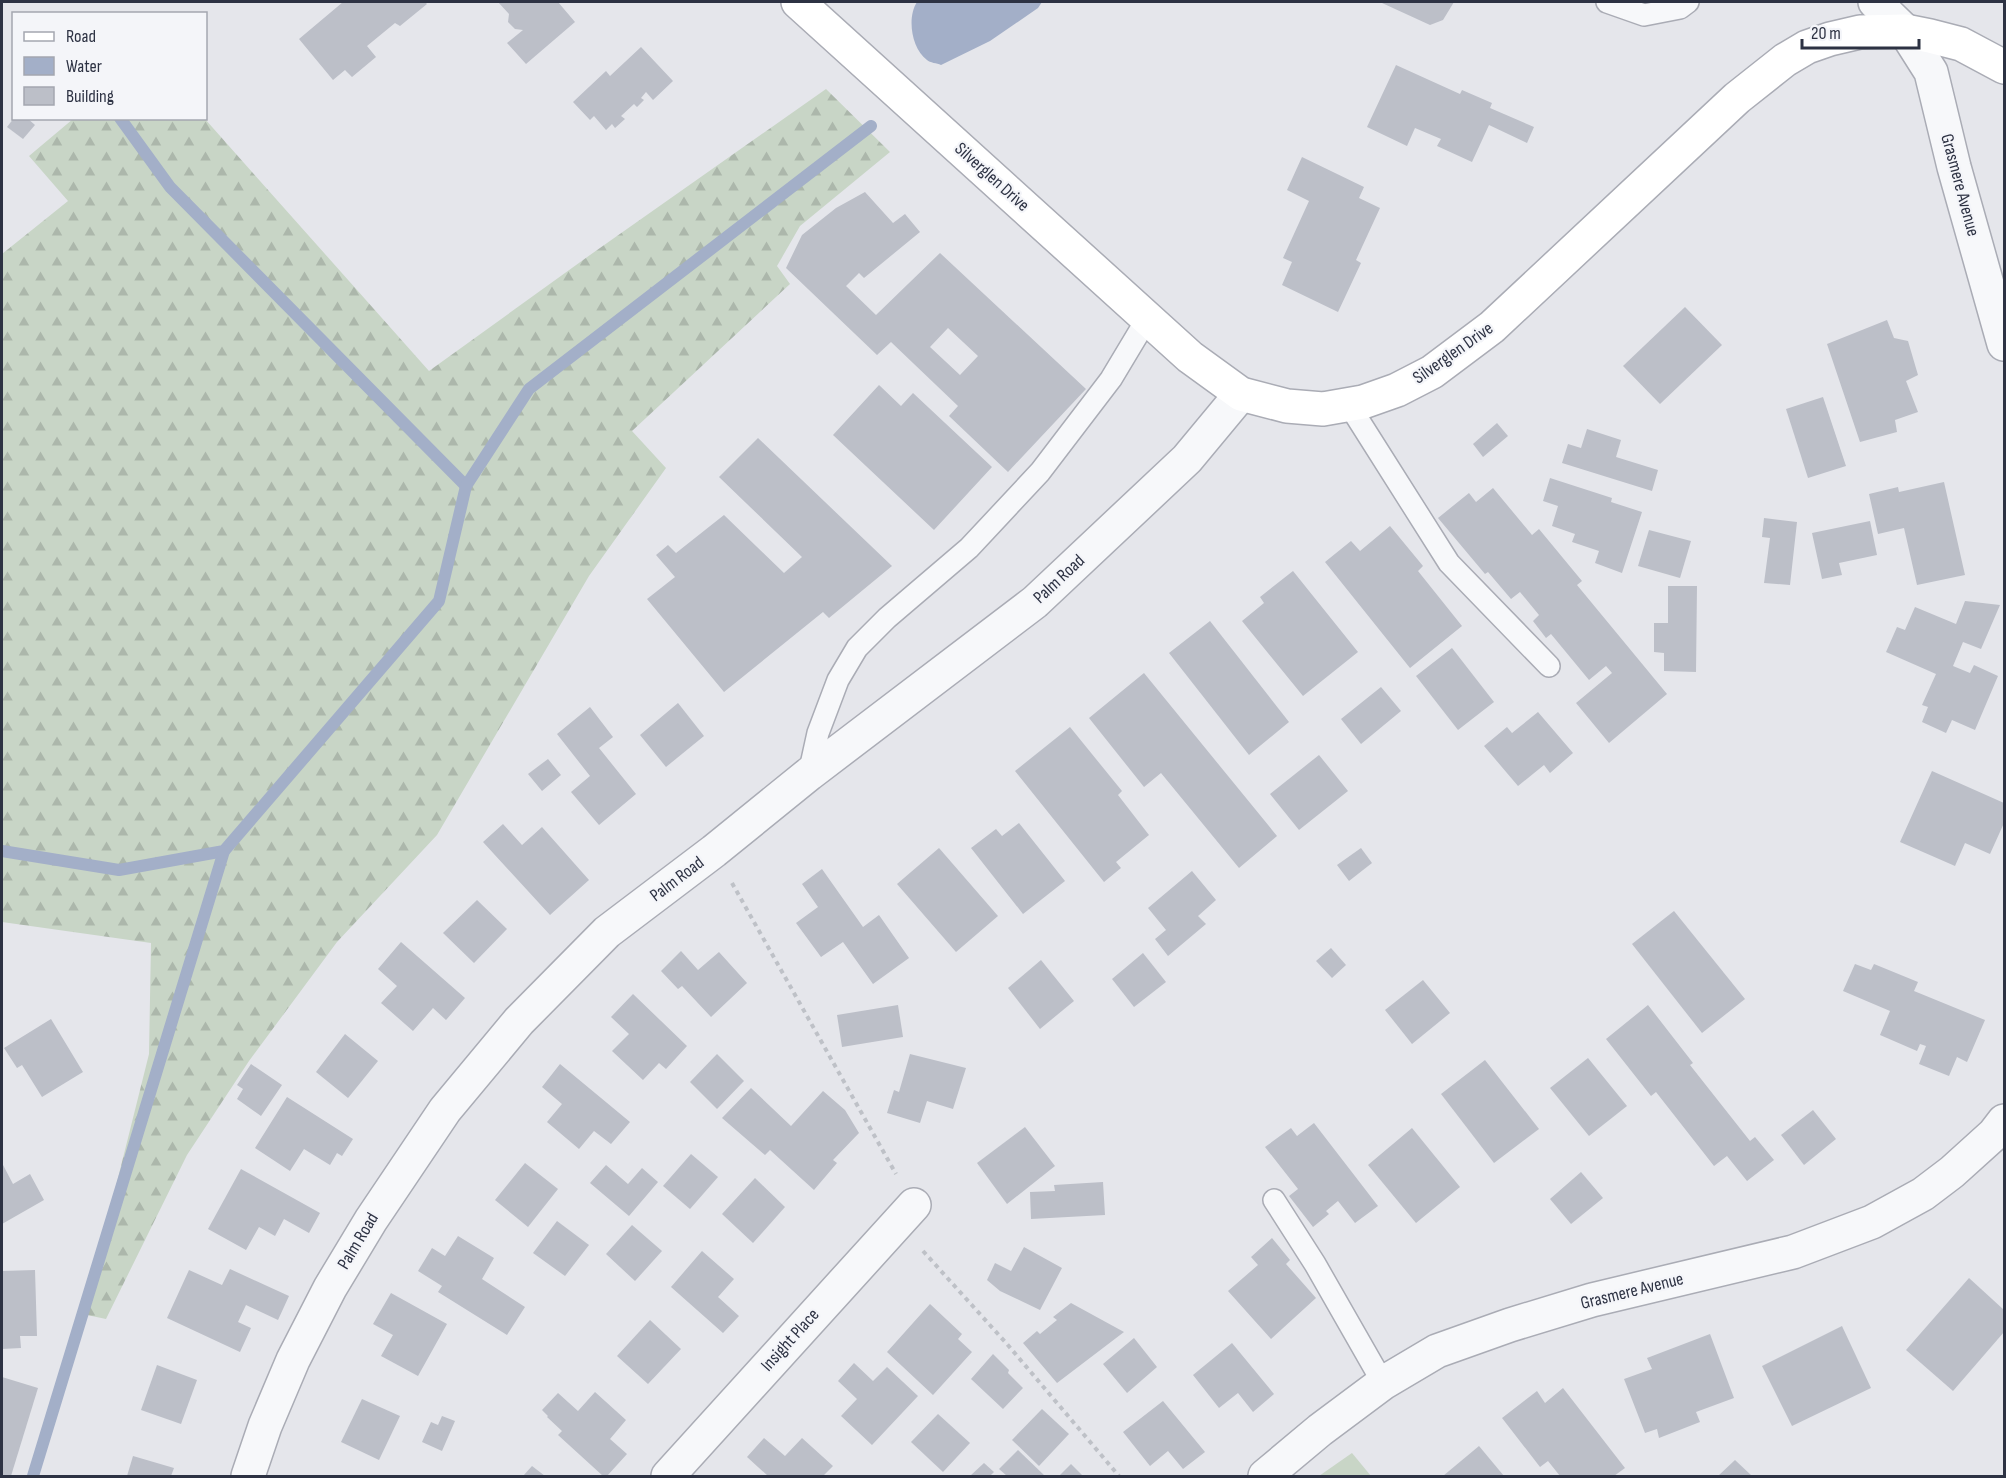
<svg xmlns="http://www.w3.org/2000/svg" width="2006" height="1478" font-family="'Sofia Sans Condensed',sans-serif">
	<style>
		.grass { fill: #c8d5c6 }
		.forest { fill: url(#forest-firs) }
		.water { fill: #a3afc8 }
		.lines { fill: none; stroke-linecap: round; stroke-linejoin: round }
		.stream { stroke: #a3afc8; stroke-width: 12 }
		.building { fill: #bcbfc8; fill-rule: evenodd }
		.lane-casing { stroke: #aaacb5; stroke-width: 24 }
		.street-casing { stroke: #aaacb5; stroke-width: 36 }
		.secondary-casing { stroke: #aaacb5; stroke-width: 36 }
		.path { stroke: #bec1c7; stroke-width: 4; stroke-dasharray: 4.5 4.5; stroke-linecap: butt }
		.lane { stroke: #f7f8fa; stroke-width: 21 }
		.street { stroke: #f7f8fa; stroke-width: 33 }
		.secondary { stroke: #fff; stroke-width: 33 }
		.labels { text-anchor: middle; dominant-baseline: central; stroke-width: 4.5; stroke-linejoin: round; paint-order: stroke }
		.street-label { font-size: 18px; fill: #2d3243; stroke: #f4f5f9 }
	</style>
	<defs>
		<pattern id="forest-firs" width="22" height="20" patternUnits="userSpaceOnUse" patternTransform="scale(1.5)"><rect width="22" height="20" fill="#c8d5c6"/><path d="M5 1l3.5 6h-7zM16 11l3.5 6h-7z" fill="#acb7ab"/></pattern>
	</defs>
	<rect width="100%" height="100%" fill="#e5e6eb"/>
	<polygon class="grass" points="1352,1453 1371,1476 1319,1476"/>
	<polygon class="forest" points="826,89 890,152 800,226 777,266 790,284 632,431 666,468 589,576 437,835 337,942 249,1061 187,1155 106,1319 87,1315 109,1214 149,1054 151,943 2,922 2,254 68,201 29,156 73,119 205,119 429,371 590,255"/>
	<path class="water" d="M917 2H1042L1038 8 990 41 941 65C937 63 930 63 927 60 911 48 907 17 917 2Z"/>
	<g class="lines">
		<g class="stream">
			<polyline points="120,118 170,187 466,486"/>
			<polyline points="2,851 119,870 224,851 439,601 466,486 529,389 871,126"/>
			<polyline points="33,1476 224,851"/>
		</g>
	</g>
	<g class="building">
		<polygon points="343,2 425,2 427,4 400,26 395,23 367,46 376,57 352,77 345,70 333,80 299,39"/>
		<polygon points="498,2 558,2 575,22 526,64 507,43 523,30 515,29 508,22 509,14"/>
		<polygon points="1383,2 1454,2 1443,20 1430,25 1382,3"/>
		<polygon points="641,47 673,81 653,100 646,92 641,98 644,100 637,107 634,104 621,116 625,119 615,128 612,124 606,130 594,116 590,120 573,102 606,71 610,76"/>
		<polygon points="1396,65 1460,94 1462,90 1492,103 1490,108 1534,127 1527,143 1489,125 1472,162 1437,146 1441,139 1415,128 1407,146 1367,127"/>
		<polygon points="14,118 27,118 35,125 23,139 7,127"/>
		<polygon points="1302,157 1364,187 1359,198 1380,208 1356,260 1361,263 1338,312 1282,285 1292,262 1283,258 1309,201 1287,190"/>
		<path d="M865 192 893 223 905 214 920 232 864 278 859 273 846 286 876 315 940 253 1086 389 1008 472 949 416 958 406 891 342 877 355 786 268 802 235 836 208ZM948 328 978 356 960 375 930 347Z"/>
		<polygon points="1685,307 1722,345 1660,404 1623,366"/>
		<polygon points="1887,320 1894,338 1908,341 1918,375 1906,381 1918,412 1895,420 1897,432 1860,442 1827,344"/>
		<polygon points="879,385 901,406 913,393 992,467 934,530 833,435"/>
		<polygon points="1823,397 1846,466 1808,478 1786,409"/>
		<polygon points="1497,423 1508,436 1483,457 1473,444"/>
		<polygon points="1587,429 1621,440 1616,457 1658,470 1652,491 1562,463 1568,444 1581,448"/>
		<polygon points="758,438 892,566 829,618 823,612 724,692 647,599 675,577 656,555 668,545 676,553 724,515 784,573 802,557 719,477"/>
		<polygon points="1550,478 1612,498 1611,502 1642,512 1622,573 1595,563 1599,551 1572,542 1575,534 1552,526 1558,506 1543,501"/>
		<polygon points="1944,482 1965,575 1917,585 1904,528 1878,534 1869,494 1898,487 1899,492"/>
		<polygon points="1493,488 1532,535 1539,529 1582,581 1577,585 1667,694 1609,743 1576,703 1612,673 1606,666 1589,680 1551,634 1546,638 1533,621 1539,615 1520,592 1511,599 1488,572 1485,574 1438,518 1469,493 1476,502"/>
		<polygon points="1764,518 1797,522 1790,585 1764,583 1770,538 1762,537"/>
		<polygon points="1870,521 1877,555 1839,563 1842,575 1822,579 1812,533"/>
		<polygon points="1390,526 1423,566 1418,571 1462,626 1410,668 1325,562 1351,541 1360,551"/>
		<polygon points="1649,530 1691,541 1680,578 1638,566"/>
		<polygon points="1293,571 1358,652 1303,696 1242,621 1264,603 1260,597"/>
		<polygon points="1668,586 1697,586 1696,672 1664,671 1664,653 1654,652 1654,623 1668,623"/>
		<polygon points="1965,601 2000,605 1981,649 1963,642 1953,666 1970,673 1974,665 1998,676 1975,730 1952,720 1946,733 1922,722 1928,707 1922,705 1936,674 1886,652 1897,627 1905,630 1915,607 1956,624"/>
		<polygon points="1210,621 1289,722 1249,755 1169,653"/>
		<polygon points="1452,648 1494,702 1458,730 1416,676"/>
		<polygon points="1144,673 1277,836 1239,868 1161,773 1144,787 1089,718"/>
		<polygon points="1381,687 1401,711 1361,744 1341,719"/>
		<polygon points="678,703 704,736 666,767 640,735"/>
		<polygon points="590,707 613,737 599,748 636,794 599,825 571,792 590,776 557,734"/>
		<polygon points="1538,712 1573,753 1550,773 1544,765 1518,786 1484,746 1507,727 1512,733"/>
		<polygon points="1070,727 1122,791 1118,795 1149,835 1116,862 1121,868 1104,882 1015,771"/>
		<polygon points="1319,755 1348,791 1299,830 1270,794"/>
		<polygon points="548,759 561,775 542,791 528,774"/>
		<polygon points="1932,771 2004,803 2004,823 1990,854 1965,843 1955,866 1900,842"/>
		<polygon points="1019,823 1065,881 1023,914 971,848 996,829 1002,836"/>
		<polygon points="503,824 522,845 542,827 589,880 550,915 483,842"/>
		<polygon points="939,848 998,916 956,952 897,884"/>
		<polygon points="1361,848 1372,863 1349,881 1337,865"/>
		<polygon points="822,869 863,927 879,915 909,958 873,984 843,942 821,957 796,923 818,907 802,884"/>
		<polygon points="1192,871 1216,900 1198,916 1206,924 1168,956 1155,939 1166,930 1148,908"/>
		<polygon points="477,900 507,929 474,963 443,933"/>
		<polygon points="1674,911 1745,999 1702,1033 1632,944"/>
		<polygon points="401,942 465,998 446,1020 433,1008 413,1031 381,1003 397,986 378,969"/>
		<polygon points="1331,948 1346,965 1332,978 1316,961"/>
		<polygon points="681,951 698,970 719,952 747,983 711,1017 682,986 678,989 661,971"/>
		<polygon points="1143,953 1166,982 1134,1007 1112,979"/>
		<polygon points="1041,960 1074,1001 1040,1029 1008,988"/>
		<polygon points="1855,964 1871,970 1874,964 1918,982 1914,991 1985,1020 1967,1062 1957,1057 1949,1076 1919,1064 1926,1046 1920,1044 1917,1051 1880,1035 1890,1011 1843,991"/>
		<polygon points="1423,980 1450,1013 1412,1044 1385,1010"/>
		<polygon points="633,994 687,1046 666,1069 659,1063 643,1080 612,1051 629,1034 611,1017"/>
		<polygon points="898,1005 903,1037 842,1047 837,1015"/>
		<polygon points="1648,1005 1693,1063 1690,1065 1750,1141 1755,1137 1774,1160 1747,1181 1727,1156 1714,1166 1656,1092 1651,1096 1606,1039"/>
		<polygon points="51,1019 83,1072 42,1097 22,1065 17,1068 4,1048"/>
		<polygon points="345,1034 378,1061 348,1098 316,1072"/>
		<polygon points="717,1054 744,1081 717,1109 690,1082"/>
		<polygon points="910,1054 966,1068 953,1109 927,1101 920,1123 887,1113 894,1090 899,1092"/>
		<polygon points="1588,1058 1627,1106 1589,1136 1550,1088"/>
		<polygon points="1485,1060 1539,1129 1494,1163 1441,1094"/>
		<polygon points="251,1064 282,1085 261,1116 237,1099 243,1089 237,1085"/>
		<polygon points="560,1064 630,1122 611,1144 594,1131 579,1149 547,1122 562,1104 542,1087"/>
		<polygon points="751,1088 791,1126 823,1091 845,1110 859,1133 833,1160 837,1163 814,1190 770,1150 765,1155 722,1118"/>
		<polygon points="287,1097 353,1139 342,1156 337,1153 330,1165 304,1149 290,1171 255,1148"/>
		<polygon points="1813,1110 1836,1139 1804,1165 1781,1135"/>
		<polygon points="1314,1123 1378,1206 1355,1223 1338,1201 1326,1211 1329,1214 1313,1227 1289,1196 1298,1189 1265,1147 1291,1128 1297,1136"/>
		<polygon points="1025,1127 1055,1166 1007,1204 977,1163"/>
		<polygon points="1412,1128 1460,1187 1416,1223 1368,1165"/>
		<polygon points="691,1154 718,1177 690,1209 663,1186"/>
		<polygon points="2,1163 13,1184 30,1174 44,1200 2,1224"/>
		<polygon points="525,1163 558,1189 528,1227 495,1200"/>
		<polygon points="606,1165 628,1184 642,1168 658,1182 629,1216 590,1183"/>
		<polygon points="241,1169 320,1213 309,1233 284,1219 275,1236 259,1227 246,1250 208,1229"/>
		<polygon points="1581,1172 1603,1198 1571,1224 1550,1199"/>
		<polygon points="755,1178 785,1207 753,1243 722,1214"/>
		<polygon points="1103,1182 1105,1215 1031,1219 1030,1192 1055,1191 1054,1185"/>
		<polygon points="557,1221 589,1245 565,1276 533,1253"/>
		<polygon points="632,1225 662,1251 635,1281 606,1254"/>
		<polygon points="458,1236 494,1258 482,1279 525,1307 507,1335 438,1292 442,1286 418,1271 432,1248 445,1256"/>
		<polygon points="1272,1238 1290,1260 1286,1264 1316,1298 1271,1339 1228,1291 1258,1265 1251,1257"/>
		<polygon points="1024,1247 1062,1268 1040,1310 1000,1291 987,1280 995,1263 1011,1271"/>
		<polygon points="702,1251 734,1279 718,1297 739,1316 723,1333 671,1287"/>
		<polygon points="230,1269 289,1296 278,1320 246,1305 238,1322 251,1328 240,1352 167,1318 189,1270 222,1285"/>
		<polygon points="35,1270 37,1336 20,1336 21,1348 2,1349 2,1271"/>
		<polygon points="1969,1278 2004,1310 2004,1332 1953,1391 1906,1350"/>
		<polygon points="391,1293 447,1324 418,1376 381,1356 393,1335 373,1324"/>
		<polygon points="1071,1303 1124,1332 1057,1383 1023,1343 1037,1331 1040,1334 1057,1320 1053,1317"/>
		<polygon points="930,1304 962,1334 958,1339 972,1352 933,1395 887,1352"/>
		<polygon points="650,1320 681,1349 648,1384 617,1356"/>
		<polygon points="1842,1326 1871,1388 1792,1426 1762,1366"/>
		<polygon points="1710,1334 1734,1398 1696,1412 1700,1422 1659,1438 1657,1429 1645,1433 1624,1379 1652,1369 1647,1358"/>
		<polygon points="1134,1338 1157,1367 1127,1393 1103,1364"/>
		<polygon points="1232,1343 1274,1394 1253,1412 1238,1393 1219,1408 1193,1375"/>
		<polygon points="993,1354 1009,1370 1008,1373 1023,1388 1003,1409 971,1379"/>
		<polygon points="854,1363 873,1381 887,1367 918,1396 872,1445 841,1416 857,1399 838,1381"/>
		<polygon points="157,1365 197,1380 181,1424 141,1410"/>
		<polygon points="2,1377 38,1388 11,1476 2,1476"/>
		<polygon points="1563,1388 1625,1468 1614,1476 1560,1476 1548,1461 1540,1467 1502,1418 1537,1391 1545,1403"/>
		<polygon points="595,1392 626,1420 610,1439 627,1454 607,1476 603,1476 558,1435 562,1431 547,1417 548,1416 542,1410 558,1393 578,1411"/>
		<polygon points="362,1399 400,1416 379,1460 341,1442"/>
		<polygon points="1163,1401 1205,1452 1183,1469 1168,1451 1150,1466 1123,1432"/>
		<polygon points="1042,1409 1069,1434 1039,1466 1012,1440"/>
		<polygon points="938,1414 970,1443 943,1472 911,1442"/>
		<polygon points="442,1416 455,1421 442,1451 422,1442 431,1422 438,1425"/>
		<polygon points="764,1438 785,1456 802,1438 833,1466 823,1476 768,1476 747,1457"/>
		<polygon points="1479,1446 1504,1476 1443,1476"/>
		<polygon points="1018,1450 1045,1476 1007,1476 999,1469"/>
		<polygon points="133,1456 174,1468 171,1476 127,1476"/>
		<polygon points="1735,1460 1752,1476 1718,1476"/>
		<polygon points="984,1463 994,1472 990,1476 970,1476"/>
		<polygon points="1071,1464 1083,1476 1059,1476"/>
		<polygon points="532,1466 545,1476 523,1476"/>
	</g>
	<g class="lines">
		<g class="lane-casing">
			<g id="lane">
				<polyline points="1607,2 1644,15 1680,8 1688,2"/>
				<polyline points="1349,405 1449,563 1549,666"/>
				<polyline points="809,774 818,733 838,680 857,648 887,618 969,548 1040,472 1111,379 1147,319"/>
				<polyline points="1274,1200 1315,1264 1383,1383"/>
			</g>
		</g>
		<g class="street-casing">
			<g id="street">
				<polyline points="1875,2 1905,31 1931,72 1954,167 2004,344"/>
				<polyline points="248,1476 265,1426 293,1360 330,1288 371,1220 445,1110 519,1021 607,932 714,851 809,774 1035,602 1187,459 1241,394"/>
				<polyline points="668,1476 914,1205"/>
				<polyline points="1265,1476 1320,1430 1383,1383 1437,1351 1510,1325 1592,1300 1793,1252 1872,1222 1923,1194 1952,1172 1994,1134 2004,1121"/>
			</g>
		</g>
		<g class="secondary-casing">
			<polyline id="secondary" points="798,2 1190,357 1241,394 1287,406 1323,409 1363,402 1397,390 1432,372 1492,327 1737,98 1785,60 1807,47 1830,39 1860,32 1905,31 1930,36 1961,44 2004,67"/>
		</g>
		<g class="path">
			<polyline points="732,883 896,1174"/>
			<polyline points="923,1251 1007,1344 1119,1476"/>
		</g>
		<use href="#lane" class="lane"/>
		<use href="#street" class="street"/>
		<use href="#secondary" class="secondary"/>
	</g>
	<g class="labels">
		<g class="street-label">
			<text transform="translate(992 177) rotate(42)">Silverglen Drive</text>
			<text transform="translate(1960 185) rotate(75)">Grasmere Avenue</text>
			<text transform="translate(1453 353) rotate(-35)">Silverglen Drive</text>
			<text transform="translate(1059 579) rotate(-43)">Palm Road</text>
			<text transform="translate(677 879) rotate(-37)">Palm Road</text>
			<text transform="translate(358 1241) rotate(-59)">Palm Road</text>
			<text transform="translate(1632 1291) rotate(-14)">Grasmere Avenue</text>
			<text transform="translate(790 1340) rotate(-48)">Insight Place</text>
		</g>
	</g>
	<rect width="2006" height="1478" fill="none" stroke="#2d3243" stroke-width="6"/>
	<rect x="12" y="12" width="195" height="108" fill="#f4f5f9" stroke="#a4a7b0" stroke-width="1.5"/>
	<rect x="24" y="32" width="30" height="9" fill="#ffffff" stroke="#a4a7b0" stroke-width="1.5"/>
	<text x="66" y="42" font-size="18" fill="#2d3243">Road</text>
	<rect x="24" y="57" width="30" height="18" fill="#a3afc8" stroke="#a4a7b0" stroke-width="1.5"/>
	<text x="66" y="72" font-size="18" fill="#2d3243">Water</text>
	<rect x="24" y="87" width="30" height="18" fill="#bcbfc8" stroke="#a4a7b0" stroke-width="1.5"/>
	<text x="66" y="102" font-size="18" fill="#2d3243">Building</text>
	<path d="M1802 39v9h117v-9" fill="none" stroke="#2d3243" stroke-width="3"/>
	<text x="1811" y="39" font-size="18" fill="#2d3243" stroke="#f4f5f9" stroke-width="4.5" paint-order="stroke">20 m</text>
</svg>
